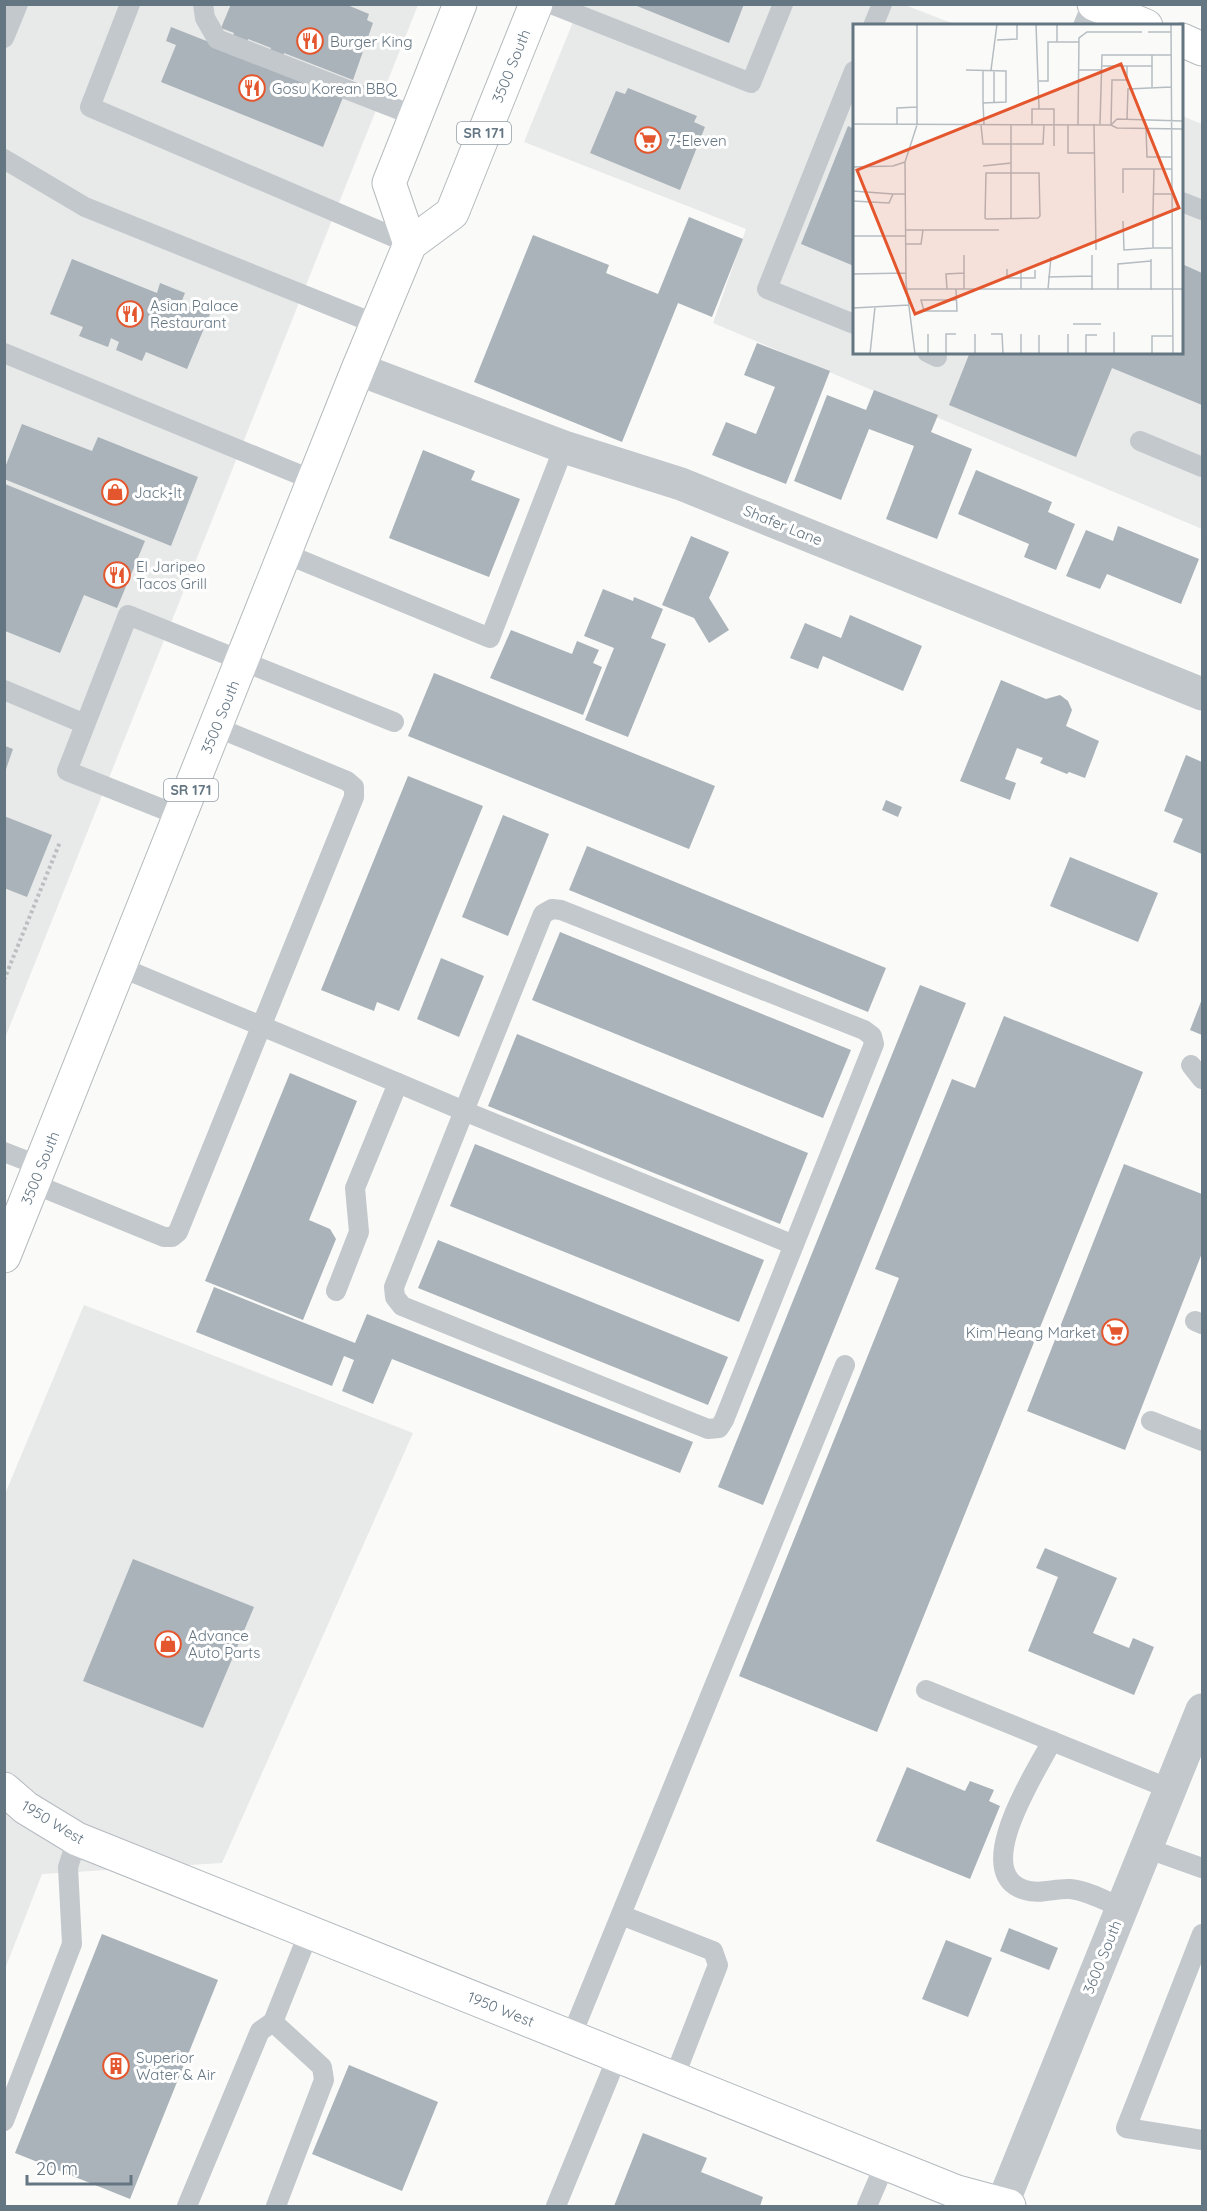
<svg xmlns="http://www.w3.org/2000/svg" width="1207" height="2211" font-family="Quicksand,sans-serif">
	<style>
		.built { fill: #e8e9e9 }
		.building { fill: #aab3b9 }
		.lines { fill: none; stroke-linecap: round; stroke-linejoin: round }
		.secondary-casing { stroke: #b3babf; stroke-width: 35 }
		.primary-casing { stroke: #b5babe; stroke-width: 35 }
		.path { stroke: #bbbfc2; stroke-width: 4; stroke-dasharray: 3 3; stroke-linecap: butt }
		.lane { stroke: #c3c8cc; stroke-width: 20 }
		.street { stroke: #c3c8cc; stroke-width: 33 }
		.secondary { stroke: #fff; stroke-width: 33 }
		.primary { stroke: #fff; stroke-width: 33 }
		.labels { text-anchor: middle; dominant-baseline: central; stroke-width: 6; stroke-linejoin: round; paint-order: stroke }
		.shield { fill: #fff; stroke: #939fa8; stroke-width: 1.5 }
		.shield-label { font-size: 14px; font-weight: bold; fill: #657683 }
		.poi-label { font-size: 15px; fill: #657683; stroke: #fff; text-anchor: start }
		.street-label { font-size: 15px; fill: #657683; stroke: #fff }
		.inset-road { fill: none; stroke: #b5bdc2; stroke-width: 1.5 }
		.view { fill: #e4572e; fill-opacity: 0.15; stroke: #e4572e; stroke-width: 3 }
		.inset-edge { fill: none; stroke: #657683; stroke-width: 3 }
	</style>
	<rect width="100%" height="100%" fill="#fafaf8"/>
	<g class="built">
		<polygon points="5,5 418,5 5,1038"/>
		<polygon points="580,5 905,5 957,25 854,26 854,352 1182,352 1182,116 1202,124 1202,529 713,323 746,229 524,142"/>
		<polygon points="84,1305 413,1433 222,1863 42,1874 5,1969 5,1494"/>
	</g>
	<g class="building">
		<polygon points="231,4 345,4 369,14 367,20 373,23 353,80 284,53 283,57 269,52 271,48 248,39 247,43 233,36 234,33 221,28"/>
		<polygon points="632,4 744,4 729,43"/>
		<polygon points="171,27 344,95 323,147 161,82 176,45 166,41"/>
		<polygon points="628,88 697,116 694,122 705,127 680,190 590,153 616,91 625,94"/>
		<polygon points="848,126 854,129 854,266 801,244"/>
		<polygon points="689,217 743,239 712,317 678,303 622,442 474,382 533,235 609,265 606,273 658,294"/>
		<polygon points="72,259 157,293 160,283 185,293 181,303 210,314 187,369 146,352 142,361 116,350 119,342 111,338 108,347 79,336 83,327 50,314"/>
		<polygon points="1182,264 1202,273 1202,405 1112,368 1076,457 949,405 970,352 1182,352"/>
		<polygon points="757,343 830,371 786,484 712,455 726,422 756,434 775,387 744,375"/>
		<polygon points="874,390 938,415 931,432 972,449 937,539 886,519 914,446 869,429 841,500 794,481 827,395 866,410"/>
		<polygon points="22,424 92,451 98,437 198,477 171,546 4,479 4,470"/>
		<polygon points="423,450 475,471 471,480 520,499 489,577 389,538"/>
		<polygon points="976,470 1052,502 1048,512 1075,524 1056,570 1024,557 1029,544 958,514"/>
		<polygon points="5,484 145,541 117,608 84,595 60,653 5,631"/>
		<polygon points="1118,526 1199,559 1181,604 1107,574 1100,589 1066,576 1086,530 1113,541"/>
		<polygon points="691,536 729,552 709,598 729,630 709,643 694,618 662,605"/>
		<polygon points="603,589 633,601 634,597 663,609 651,638 666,644 628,737 585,720 614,648 584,636"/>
		<polygon points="850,615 922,646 903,691 823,656 818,669 790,658 805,623 841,638"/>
		<polygon points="511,630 572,654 577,641 599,650 593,663 602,667 583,715 490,678"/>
		<polygon points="434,673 715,786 689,849 408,736"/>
		<polygon points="1001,680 1046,699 1060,695 1068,701 1072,710 1066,726 1099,741 1085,778 1069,772 1067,774 1040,763 1043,758 1017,748 1005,779 1016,783 1010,800 960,781"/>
		<polygon points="5,746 13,749 5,772"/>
		<polygon points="1186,755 1202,762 1202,854 1173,842 1183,819 1164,811"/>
		<polygon points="408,776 483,806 399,1011 377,1002 374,1011 321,990"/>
		<polygon points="886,800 902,807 898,817 882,810"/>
		<polygon points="503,815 549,834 508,936 462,917"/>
		<polygon points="4,816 52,835 27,897 4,888"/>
		<polygon points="587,846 886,968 868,1012 569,890"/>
		<polygon points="1070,857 1158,893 1138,942 1050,906"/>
		<polygon points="560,932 851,1050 823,1118 532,1000"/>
		<polygon points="441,958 484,976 459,1037 417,1019"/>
		<polygon points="920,985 966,1003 763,1505 718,1487"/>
		<polygon points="1202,999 1202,1035 1190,1030"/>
		<polygon points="1004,1016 1143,1072 877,1732 739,1676 899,1278 875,1269 952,1079 975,1088"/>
		<polygon points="517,1034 808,1153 780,1224 488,1106"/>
		<polygon points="290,1073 357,1101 309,1220 330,1229 336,1239 303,1320 205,1281"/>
		<polygon points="475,1144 764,1260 739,1322 450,1206"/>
		<polygon points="1124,1164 1202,1194 1202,1253 1125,1450 1027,1411"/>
		<polygon points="438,1240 728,1357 708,1405 418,1288"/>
		<polygon points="214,1287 355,1343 367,1314 693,1442 680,1473 392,1359 373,1404 342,1391 354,1360 344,1356 332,1386 196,1332"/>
		<polygon points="1045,1548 1117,1578 1093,1633 1129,1648 1133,1638 1154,1647 1134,1695 1028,1651 1058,1577 1036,1568"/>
		<polygon points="133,1559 254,1607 203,1728 83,1681"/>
		<polygon points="907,1767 965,1791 970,1781 994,1790 989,1801 1000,1806 970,1879 876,1841"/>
		<polygon points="1009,1928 1058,1948 1049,1970 1000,1951"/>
		<polygon points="102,1934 218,1980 130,2199 15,2153"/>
		<polygon points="946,1940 992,1958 968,2017 922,1999"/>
		<polygon points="349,2065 438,2102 402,2191 312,2154"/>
		<polygon points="643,2133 707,2158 701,2172 763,2197 760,2206 614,2206"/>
	</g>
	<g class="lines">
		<g class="secondary-casing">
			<polyline id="secondary" points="4,1789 26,1808 77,1839 957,2192 1009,2206"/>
		</g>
		<g class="primary-casing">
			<g id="primary">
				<polyline points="1094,4 1146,26"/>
				<polyline points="1182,40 1202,49"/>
				<polyline points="410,244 389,183 460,4"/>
				<polyline points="4,1256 358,369 410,244 452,213 536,4"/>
			</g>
		</g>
		<polyline class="path" points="4,980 60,842"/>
		<g class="lane">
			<polyline points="130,4 90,107 410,244"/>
			<polyline points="203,4 205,18 217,39 415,116"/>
			<polyline points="551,4 751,83 783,4"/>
			<polyline points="873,26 882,4"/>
			<polyline points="1083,26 1092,4"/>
			<polyline points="4,38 18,4"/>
			<polyline points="854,71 767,289 854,324"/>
			<polyline points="4,159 85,207 376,324"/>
			<polyline points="1182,202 1202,210"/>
			<polyline points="927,352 937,357"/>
			<polyline points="4,353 315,481"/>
			<polyline points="1140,441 1202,467"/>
			<polyline points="286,554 490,638 564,447"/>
			<polyline points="4,690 85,724"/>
			<polyline points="180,816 67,771 128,615 394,722"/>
			<polyline points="120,967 398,1083 355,1188 359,1232 336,1291"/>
			<polyline points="1191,1065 1202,1079"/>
			<polyline points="398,1083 464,1111 543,914 552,909 561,910 864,1030 872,1036 874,1044 724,1420 719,1428 708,1429 402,1306 395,1297 394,1287 464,1111 794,1245"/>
			<polyline points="4,1152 40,1166"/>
			<polyline points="34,1184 164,1237 172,1237 178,1232 354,797 354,787 347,781 216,727"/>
			<polyline points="1195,1321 1202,1324"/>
			<polyline points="1151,1421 1202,1441"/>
			<polyline points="926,1690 1170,1789"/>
			<path d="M1052 1741C1036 1772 969 1873 1025 1890 1040 1895 1055 1888 1070 1889 1088 1891 1106 1901 1122 1908"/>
			<polyline points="1146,1848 1202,1868"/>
			<polyline points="621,1915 713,1951 718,1965 674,2078"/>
			<polyline points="1202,1934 1126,2128 1202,2140"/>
			<polyline points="571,2037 845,1365"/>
			<polyline points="4,2121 72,1944 68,1867 77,1839"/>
			<polyline points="187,2206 260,2031 273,2022"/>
			<polyline points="276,2206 324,2080 322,2067 273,2022 309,1932"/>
			<polyline points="556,2206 618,2055"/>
			<polyline points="867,2206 885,2164"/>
		</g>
		<g class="street">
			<polyline points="358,369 564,447 681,484 1202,694"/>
			<polyline points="1002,2205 1202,1710"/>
		</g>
		<use href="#secondary" class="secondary"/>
		<use href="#primary" class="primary"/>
	</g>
	<defs>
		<g id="restaurant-ring" transform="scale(1.35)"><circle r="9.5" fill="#fff" stroke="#e4572e" stroke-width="1.5"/><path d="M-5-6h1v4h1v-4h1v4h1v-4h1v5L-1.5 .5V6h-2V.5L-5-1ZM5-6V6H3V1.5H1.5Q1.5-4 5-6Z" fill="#e4572e"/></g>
		<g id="supermarket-ring" transform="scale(1.35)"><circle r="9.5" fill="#fff" stroke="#e4572e" stroke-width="1.5"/><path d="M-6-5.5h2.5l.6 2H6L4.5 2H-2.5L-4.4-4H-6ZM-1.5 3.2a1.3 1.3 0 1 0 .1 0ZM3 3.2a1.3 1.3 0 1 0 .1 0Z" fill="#e4572e"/></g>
		<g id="shop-ring" transform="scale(1.35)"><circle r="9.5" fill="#fff" stroke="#e4572e" stroke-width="1.5"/><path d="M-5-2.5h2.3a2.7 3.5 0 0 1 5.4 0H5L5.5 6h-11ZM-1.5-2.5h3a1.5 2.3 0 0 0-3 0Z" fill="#e4572e"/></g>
		<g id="building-ring" transform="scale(1.35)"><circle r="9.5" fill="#fff" stroke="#e4572e" stroke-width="1.5"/><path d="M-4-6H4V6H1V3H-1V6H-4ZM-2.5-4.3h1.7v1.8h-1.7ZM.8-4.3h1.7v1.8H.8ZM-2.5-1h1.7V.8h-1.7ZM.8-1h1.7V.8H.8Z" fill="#e4572e"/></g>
	</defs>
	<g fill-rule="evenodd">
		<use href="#restaurant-ring" x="310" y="41"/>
		<use href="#restaurant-ring" x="252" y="88"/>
		<use href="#supermarket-ring" x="648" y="140"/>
		<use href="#restaurant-ring" x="130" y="314"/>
		<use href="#shop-ring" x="115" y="492"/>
		<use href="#restaurant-ring" x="117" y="575"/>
		<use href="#supermarket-ring" x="1115" y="1332"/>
		<use href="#shop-ring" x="168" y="1644"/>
		<use href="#building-ring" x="116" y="2066"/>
	</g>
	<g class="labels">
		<g class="shield">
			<rect x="457" y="122" width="54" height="22" rx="4.5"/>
			<rect x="164" y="779" width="54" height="22" rx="4.5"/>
		</g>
		<g class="shield-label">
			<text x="484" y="133">SR 171</text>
			<text x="191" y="790">SR 171</text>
		</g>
		<g class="poi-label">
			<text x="330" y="41">Burger King</text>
			<text x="272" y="88">Gosu Korean BBQ</text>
			<text x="668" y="140">7-Eleven</text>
			<text x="150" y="305">Asian Palace<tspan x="150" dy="17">Restaurant</tspan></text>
			<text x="134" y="492">Jack-It</text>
			<text x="136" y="566">El Jaripeo<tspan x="136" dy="17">Tacos Grill</tspan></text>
			<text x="1096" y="1332" text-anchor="end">Kim Heang Market</text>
			<text x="188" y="1635">Advance<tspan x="188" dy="17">Auto Parts</tspan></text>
			<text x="136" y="2057">Superior<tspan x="136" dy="17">Water &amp; Air</tspan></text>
		</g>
		<g class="street-label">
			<text transform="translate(511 66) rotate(-68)">3500 South</text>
			<text transform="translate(783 525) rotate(22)">Shafer Lane</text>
			<text transform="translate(220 717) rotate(-68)">3500 South</text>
			<text transform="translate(40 1168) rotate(-68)">3500 South</text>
			<text transform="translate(53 1822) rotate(31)">1950 West</text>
			<text transform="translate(1102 1957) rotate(-68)">3600 South</text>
			<text transform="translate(501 2009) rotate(22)">1950 West</text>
		</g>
	</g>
	<g transform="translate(853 24)">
		<rect width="330" height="330" fill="#fafaf8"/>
		<path class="inset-road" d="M183 0 186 85M318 0 320 330M295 8H318M144 16 164 15V0M204 18H226M249 42H299M113 46 153 47V78L130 79 131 101M130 46V79M138 46 144 0M141 46V79M226 46H249M186 57H195V18H204V0M299 63V31M274 95 275 65 318 63M0 100 258 101 264 104 330 105M241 100 243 226M247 100 249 31H318M44 101V84L64 83M128 101 130 120H190L191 101M179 101V85H201V122M215 101V129H241M225 101 226 14 234 8H289M258 101 259 56H274V42M258 101 264 95 330 97M293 104 294 133H319M130 142 158 139V101M0 143 40 142 52 138M319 145H301L300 187V224H320M0 167 40 170M270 169V145H301M300 170H320M0 177 36 179 40 170H52M158 194V149H133L132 194 133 195 185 194 187 192 186 149H158V139M270 197 271 226 300 224M53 206H146M0 212H53M53 220H68L70 206M111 231V265M239 231V266M298 235V266M154 245V254H168V246M0 250 53 249M195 253 239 252M53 265H330M94 265 93 250 111 249M103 265 104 287H71L68 276H103M168 265V254H182V246M195 265 198 233M265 266V240L298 237M0 284 56 281M220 300H248M122 310V330M138 310H149L150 330M168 310V330M215 310V330M186 311V330M17 330 22 283M62 330 53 259 52 138 64 101V0M75 330V310M93 330V310H103M233 330V311H244M261 330V308M299 330V312H320"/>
		<path class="view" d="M268 40 326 184 62 290 4 146Z"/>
		<rect width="330" height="330" class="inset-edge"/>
	</g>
	<rect width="1207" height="2211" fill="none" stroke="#657683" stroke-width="12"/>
	<path d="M27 2175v9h104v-9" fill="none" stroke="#657683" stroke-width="3"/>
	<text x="36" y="2175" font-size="18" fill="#657683" stroke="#ffffff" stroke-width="4.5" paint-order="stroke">20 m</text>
</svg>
